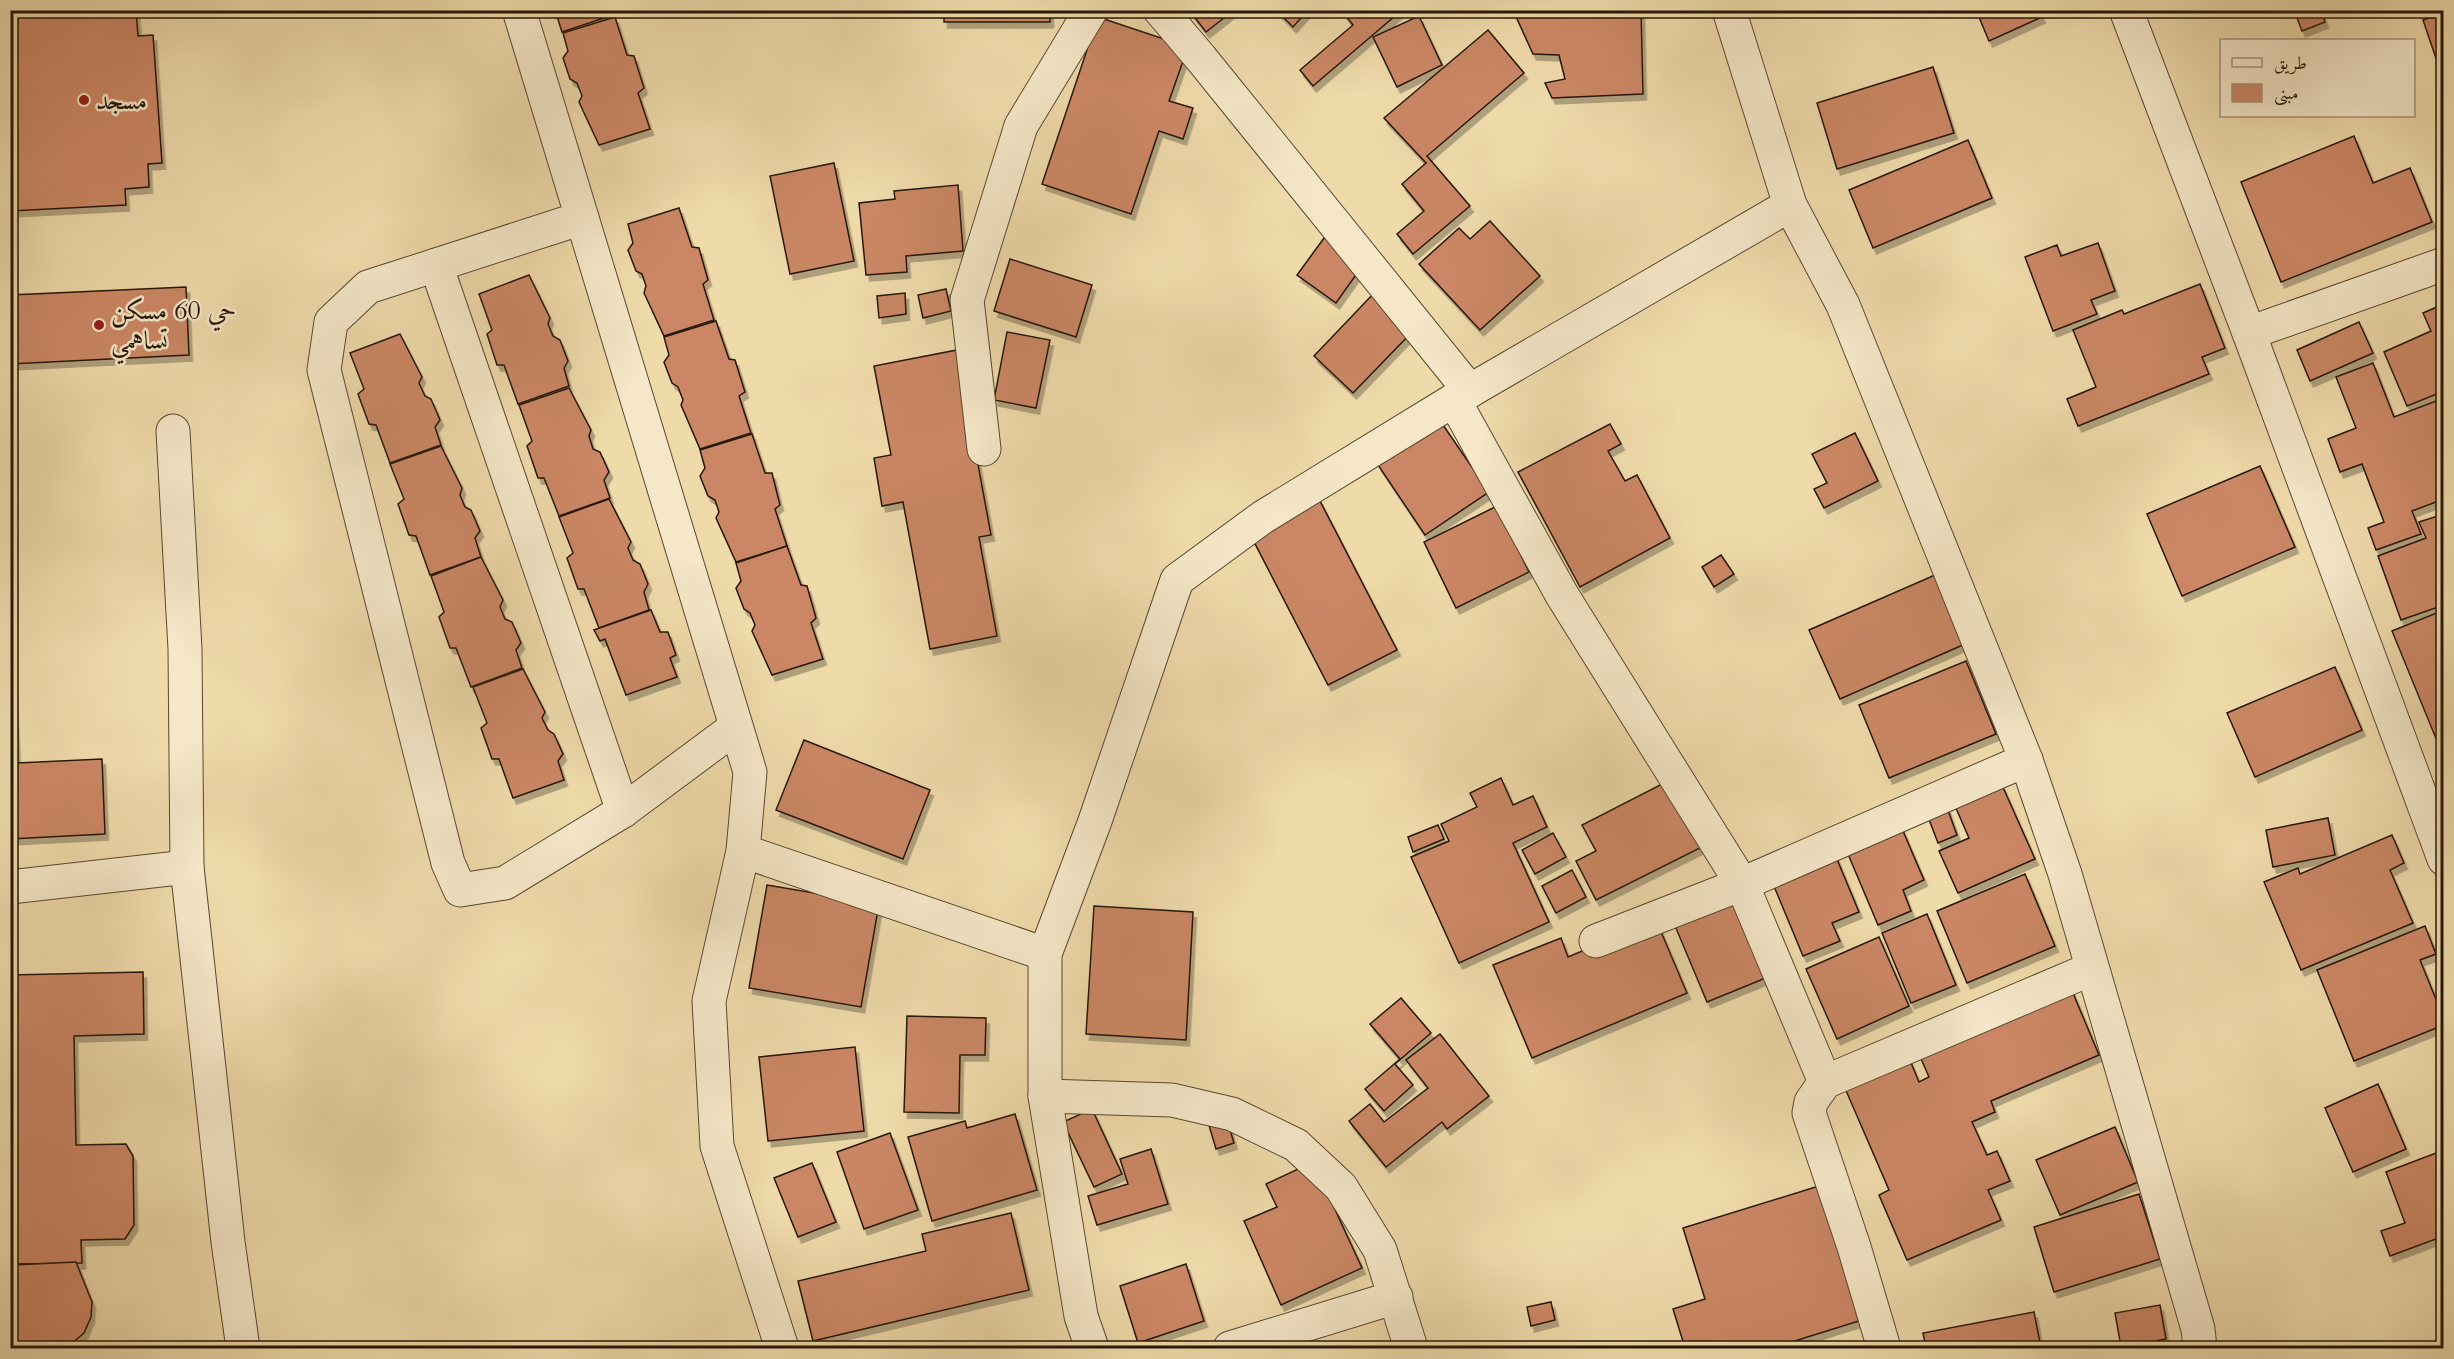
<svg xmlns="http://www.w3.org/2000/svg" width="2454" height="1359" font-family="Cardo,Amiri,serif">
	<style>
		.building { fill: #cb8765; stroke: #261708; stroke-width: 1.5; filter: url(#shadow) }
		.lines { fill: none; stroke-linecap: round; stroke-linejoin: round }
		.minor-casing { stroke: #584830; stroke-width: 35 }
		.minor { stroke: #f5e7c8; stroke-width: 33 }
		.poi-dot { fill: #8f2418; stroke: #f5e7c8; stroke-width: 2 }
		.labels { text-anchor: middle; dominant-baseline: central; stroke-width: 5; stroke-linejoin: round; paint-order: stroke }
		.poi-label { font-size: 26px; fill: #261708; stroke: #f5e7c8; text-anchor: start }
	</style>
	<defs>
		<filter id="shadow"><feDropShadow dx="3.5" dy="6" stdDeviation="0" flood-color="#0004"/></filter>
	</defs>
	<rect width="100%" height="100%" fill="#efdaaa"/>
	<filter id="stains"><feTurbulence type="fractalNoise" baseFrequency=".00333" numOctaves="4"/><feColorMatrix values="0 0 0 0 .2 0 0 0 0 .09 0 0 0 0 .02 0 0 0 .5 -.17"/></filter>
	<radialGradient id="worn" r=".72"><stop offset=".6" stop-color="#630" stop-opacity="0"/><stop offset="1" stop-color="#630" stop-opacity=".3"/></radialGradient>
	<g class="building">
		<polygon points="10,10 136,10 138,36 153,35 162,163 148,164 149,187 125,189 126,205 10,211"/>
		<polygon points="555,10 611,10 613,15 562,32"/>
		<rect x="944" y="10" width="106" height="12"/>
		<polygon points="1189,10 1234,10 1206,32"/>
		<polygon points="1276,10 1308,10 1293,27"/>
		<polygon points="1341,10 1402,10 1313,86 1300,70 1353,25"/>
		<polygon points="1513,10 1641,10 1643,94 1552,98 1545,83 1565,79 1559,55 1533,54"/>
		<polygon points="1976,10 2039,10 2042,17 1989,41"/>
		<polygon points="2294,10 2321,10 2325,22 2302,31"/>
		<polygon points="2444,13 2444,82 2423,20"/>
		<polygon points="1419,16 1442,65 1397,87 1373,37"/>
		<polygon points="615,17 627,55 634,56 644,88 638,93 650,129 599,145 579,102 582,96 577,83 570,79 563,58 568,51 563,33"/>
		<polygon points="1098,17 1188,47 1169,101 1193,108 1183,139 1159,131 1131,214 1042,184"/>
		<polygon points="1488,30 1524,73 1427,156 1470,206 1413,254 1397,234 1424,211 1402,184 1426,163 1384,118"/>
		<polygon points="1933,67 1954,133 1837,169 1817,103"/>
		<polygon points="2354,136 2373,183 2410,168 2432,222 2281,282 2241,182"/>
		<polygon points="1968,140 1992,198 1873,248 1849,190"/>
		<polygon points="834,163 854,261 790,274 770,176"/>
		<polygon points="958,185 963,251 906,256 907,272 866,275 859,203 895,199 894,191"/>
		<polygon points="679,208 692,247 699,248 708,280 703,284 714,320 664,336 644,293 646,286 642,274 636,271 628,250 633,243 628,224"/>
		<polygon points="1490,221 1540,276 1480,330 1419,264 1459,228 1470,239"/>
		<polygon points="1324,238 1363,265 1336,303 1297,275"/>
		<polygon points="2098,243 2115,291 2091,300 2097,314 2053,331 2025,257 2057,245 2061,256"/>
		<polygon points="1010,259 1092,285 1076,337 994,311"/>
		<polygon points="529,275 550,318 548,324 553,336 560,340 568,361 564,368 569,386 518,404 504,365 497,365 487,334 492,330 479,294"/>
		<polygon points="2200,284 2225,348 2202,357 2209,374 2078,426 2067,399 2096,387 2073,330 2122,310 2124,314"/>
		<polygon points="186,287 189,355 10,364 10,295"/>
		<polygon points="946,289 951,311 923,318 918,295"/>
		<polygon points="1375,292 1414,330 1353,393 1314,356"/>
		<polygon points="905,293 906,314 879,318 877,296"/>
		<polygon points="2444,304 2444,391 2407,406 2384,352 2431,331 2423,313"/>
		<polygon points="716,321 729,359 735,360 745,392 739,396 751,433 700,449 681,405 683,400 678,387 672,383 664,362 669,355 664,337"/>
		<polygon points="2359,322 2373,353 2310,381 2297,350"/>
		<polygon points="1007,332 1050,340 1036,408 994,400"/>
		<polygon points="400,334 422,377 419,383 425,396 431,399 440,420 435,427 441,445 390,463 376,425 369,424 358,394 364,389 350,353"/>
		<polygon points="957,350 991,535 979,537 997,636 930,649 903,502 882,506 874,458 891,455 874,366"/>
		<polygon points="2373,363 2394,417 2444,398 2444,499 2412,511 2421,534 2376,550 2368,528 2384,522 2362,464 2340,472 2328,439 2356,428 2336,377"/>
		<polygon points="569,388 591,430 589,436 593,449 600,452 609,472 604,480 610,498 559,516 544,478 538,478 527,446 532,441 519,405"/>
		<polygon points="1441,422 1489,492 1425,535 1378,465"/>
		<polygon points="1610,424 1621,444 1608,451 1625,481 1637,475 1670,538 1580,587 1518,472"/>
		<polygon points="1855,433 1878,481 1824,508 1814,489 1827,483 1812,454"/>
		<polygon points="752,434 765,473 772,473 780,505 775,509 787,546 736,562 716,518 719,512 715,500 708,496 700,476 705,468 700,450"/>
		<polygon points="441,446 462,488 460,495 465,507 471,510 480,531 475,538 481,557 430,575 416,536 409,535 398,504 404,499 390,464"/>
		<polygon points="2260,466 2295,547 2182,596 2147,514"/>
		<polygon points="609,499 631,542 628,548 633,560 640,564 648,584 644,592 649,610 599,628 584,589 578,589 567,558 573,553 559,517"/>
		<polygon points="1319,499 1397,650 1328,685 1250,534"/>
		<polygon points="1497,506 1529,572 1456,608 1424,542"/>
		<polygon points="2444,514 2444,605 2401,620 2378,556 2426,538 2419,522"/>
		<polygon points="787,546 801,585 807,586 816,618 811,623 823,659 772,675 752,631 755,625 750,613 744,609 736,588 741,581 736,563"/>
		<polygon points="1721,555 1734,574 1714,587 1702,567"/>
		<polygon points="481,557 503,600 500,607 505,619 512,622 521,643 516,650 522,668 471,687 456,648 450,648 439,617 444,612 431,576"/>
		<polygon points="1935,575 1965,644 1840,699 1809,630"/>
		<polygon points="651,610 660,632 668,632 676,655 670,658 677,677 626,695 605,639 600,641 594,630"/>
		<polygon points="2444,610 2444,758 2392,631"/>
		<polygon points="10,615 17,763 102,759 105,834 10,839"/>
		<polygon points="1966,661 1996,734 1889,778 1859,705"/>
		<polygon points="2335,667 2362,730 2255,777 2227,713"/>
		<polygon points="523,669 545,712 542,718 548,730 554,734 563,754 558,761 564,780 513,798 499,759 492,759 481,728 487,723 473,687"/>
		<polygon points="804,740 930,790 903,859 776,810"/>
		<polygon points="1501,778 1513,805 1533,796 1547,827 1513,843 1549,922 1459,963 1411,857 1449,841 1441,824 1477,807 1470,793"/>
		<polygon points="1666,782 1700,848 1596,900 1576,861 1596,851 1582,825"/>
		<polygon points="2002,785 2035,859 1958,893 1939,851 1969,838 1955,806"/>
		<polygon points="1945,802 1957,835 1938,843 1925,809"/>
		<polygon points="2328,818 2335,855 2273,867 2266,830"/>
		<polygon points="1900,824 1924,880 1903,890 1911,911 1878,925 1845,847"/>
		<polygon points="1438,825 1444,839 1413,852 1408,837"/>
		<polygon points="1553,833 1566,857 1535,874 1522,850"/>
		<polygon points="2392,835 2404,863 2390,870 2413,923 2301,970 2264,882 2298,868 2300,874"/>
		<polygon points="1834,852 1859,912 1832,923 1840,941 1803,956 1771,879"/>
		<polygon points="1572,870 1586,897 1556,913 1542,886"/>
		<polygon points="2025,874 2055,946 1967,983 1937,911"/>
		<polygon points="767,885 879,904 861,1007 749,988"/>
		<polygon points="1738,892 1773,975 1707,1002 1673,921"/>
		<polygon points="1094,906 1193,912 1186,1040 1086,1034"/>
		<polygon points="1927,914 1956,985 1911,1003 1882,933"/>
		<polygon points="1656,920 1687,993 1532,1058 1493,965 1561,938 1568,957"/>
		<polygon points="2425,926 2436,954 2420,960 2444,1019 2444,1025 2354,1061 2317,970"/>
		<polygon points="1879,937 1909,1006 1837,1039 1806,969"/>
		<polygon points="143,972 144,1034 74,1036 76,1145 126,1144 133,1156 134,1225 125,1239 81,1240 82,1263 15,1264 10,975"/>
		<polygon points="2070,986 2099,1055 1991,1101 1995,1112 1972,1122 1987,1155 1997,1151 2010,1181 1988,1190 2001,1220 1907,1260 1879,1195 1889,1190 1841,1079 1906,1051 1919,1082 1929,1077 1918,1052"/>
		<polygon points="1401,998 1431,1033 1395,1064 1413,1085 1384,1111 1365,1089 1400,1059 1370,1024"/>
		<polygon points="907,1016 986,1018 985,1055 960,1055 959,1113 904,1112"/>
		<polygon points="1440,1034 1489,1096 1447,1129 1442,1122 1386,1167 1349,1121 1370,1104 1384,1122 1428,1088 1406,1060"/>
		<polygon points="855,1047 864,1131 768,1141 759,1057"/>
		<polygon points="2378,1084 2406,1149 2353,1172 2325,1108"/>
		<polygon points="1092,1109 1122,1174 1094,1187 1063,1122"/>
		<polygon points="1015,1114 1037,1190 932,1221 908,1137 965,1121 967,1128"/>
		<polygon points="1226,1117 1234,1143 1216,1149 1208,1122"/>
		<polygon points="2115,1127 2138,1182 2060,1215 2036,1160"/>
		<polygon points="890,1133 918,1210 864,1229 837,1152"/>
		<polygon points="1151,1149 1168,1204 1097,1225 1088,1196 1128,1184 1120,1159"/>
		<polygon points="2444,1150 2444,1236 2390,1256 2381,1231 2405,1223 2386,1172"/>
		<polygon points="1313,1162 1362,1268 1281,1305 1244,1221 1277,1207 1266,1184"/>
		<polygon points="812,1163 836,1222 798,1237 774,1178"/>
		<polygon points="1819,1186 1862,1320 1772,1348 1685,1348 1673,1309 1705,1299 1683,1228"/>
		<polygon points="2139,1194 2160,1259 2054,1292 2034,1227"/>
		<polygon points="1011,1213 1029,1290 813,1341 798,1281 926,1251 922,1234"/>
		<polygon points="76,1262 92,1302 91,1317 84,1333 71,1344 18,1343 10,1336 10,1269 14,1265"/>
		<polygon points="1186,1264 1204,1321 1138,1343 1120,1286"/>
		<polygon points="1551,1302 1555,1320 1531,1326 1527,1307"/>
		<polygon points="2160,1305 2166,1339 2121,1347 2115,1313"/>
		<polygon points="2034,1312 2041,1348 1926,1348 1923,1333"/>
	</g>
	<g class="lines">
		<g class="minor-casing">
			<g id="minor">
				<polyline points="519,10 750,772 743,851"/>
				<polyline points="1160,10 1200,57 1470,391"/>
				<polyline points="1729,10 1790,205 1843,305 2026,760 2065,874 2198,1329 2200,1348"/>
				<polyline points="2126,10 2249,333 2444,859"/>
				<polyline points="582,218 368,287 331,322 324,370 448,863 460,890 505,883 623,811 736,727"/>
				<polyline points="436,265 623,811"/>
				<polyline points="2249,333 2444,264"/>
				<polyline points="1454,400 1562,595 1742,884 1825,1082"/>
				<polyline points="173,431 185,649 187,867 228,1242 243,1348"/>
				<polyline points="984,449 967,300 1021,126 1091,10"/>
				<polyline points="10,887 187,867"/>
				<polyline points="1596,941 1742,884 2026,760"/>
				<polyline points="1045,1096 1172,1100 1232,1114 1296,1145 1341,1187 1380,1250 1411,1348"/>
				<polyline points="782,1348 717,1146 709,1001 743,851 1045,954"/>
				<polyline points="1092,1348 1081,1316 1045,1096 1045,954 1095,821 1177,580 1263,517 1454,400 1790,205"/>
				<polyline points="1230,1348 1396,1297"/>
				<polyline points="1884,1348 1854,1247 1809,1113 1811,1102 1825,1082 2091,969"/>
			</g>
		</g>
		<use href="#minor" class="minor"/>
	</g>
	<g class="poi-dot">
		<circle cx="84" cy="100" r="6"/>
		<circle cx="99" cy="325" r="6"/>
	</g>
	<g class="labels">
		<g class="poi-label">
			<text x="96" y="100">مسجد</text>
			<text x="111" y="310">حي 60 مسكن<tspan x="111" dy="30">تساهمي</tspan></text>
		</g>
	</g>
	<rect width="2454" height="1359" fill="none" stroke="#efdaaa" stroke-width="36"/>
	<rect x="12" y="12" width="2430" height="1335" fill="none" stroke="#261708" stroke-width="3"/>
	<rect x="18" y="18" width="2418" height="1323" fill="none" stroke="#261708" stroke-width="1.5"/>
	<rect x="2220" y="39" width="195" height="78" fill="#f5e7c8" stroke="#a2947b" stroke-width="1.5"/>
	<rect x="2232" y="58" width="30" height="9" fill="#f5e7c8" stroke="#a2947b" stroke-width="1.5"/>
	<text x="2274" y="69" font-size="18" fill="#261708">طريق</text>
	<rect x="2232" y="84" width="30" height="18" fill="#cb8765" stroke="#a2947b" stroke-width="1.5"/>
	<text x="2274" y="99" font-size="18" fill="#261708">مبنى</text>
	<rect width="100%" height="100%" filter="url(#stains)"/>
	<rect width="100%" height="100%" fill="url(#worn)"/>
</svg>
